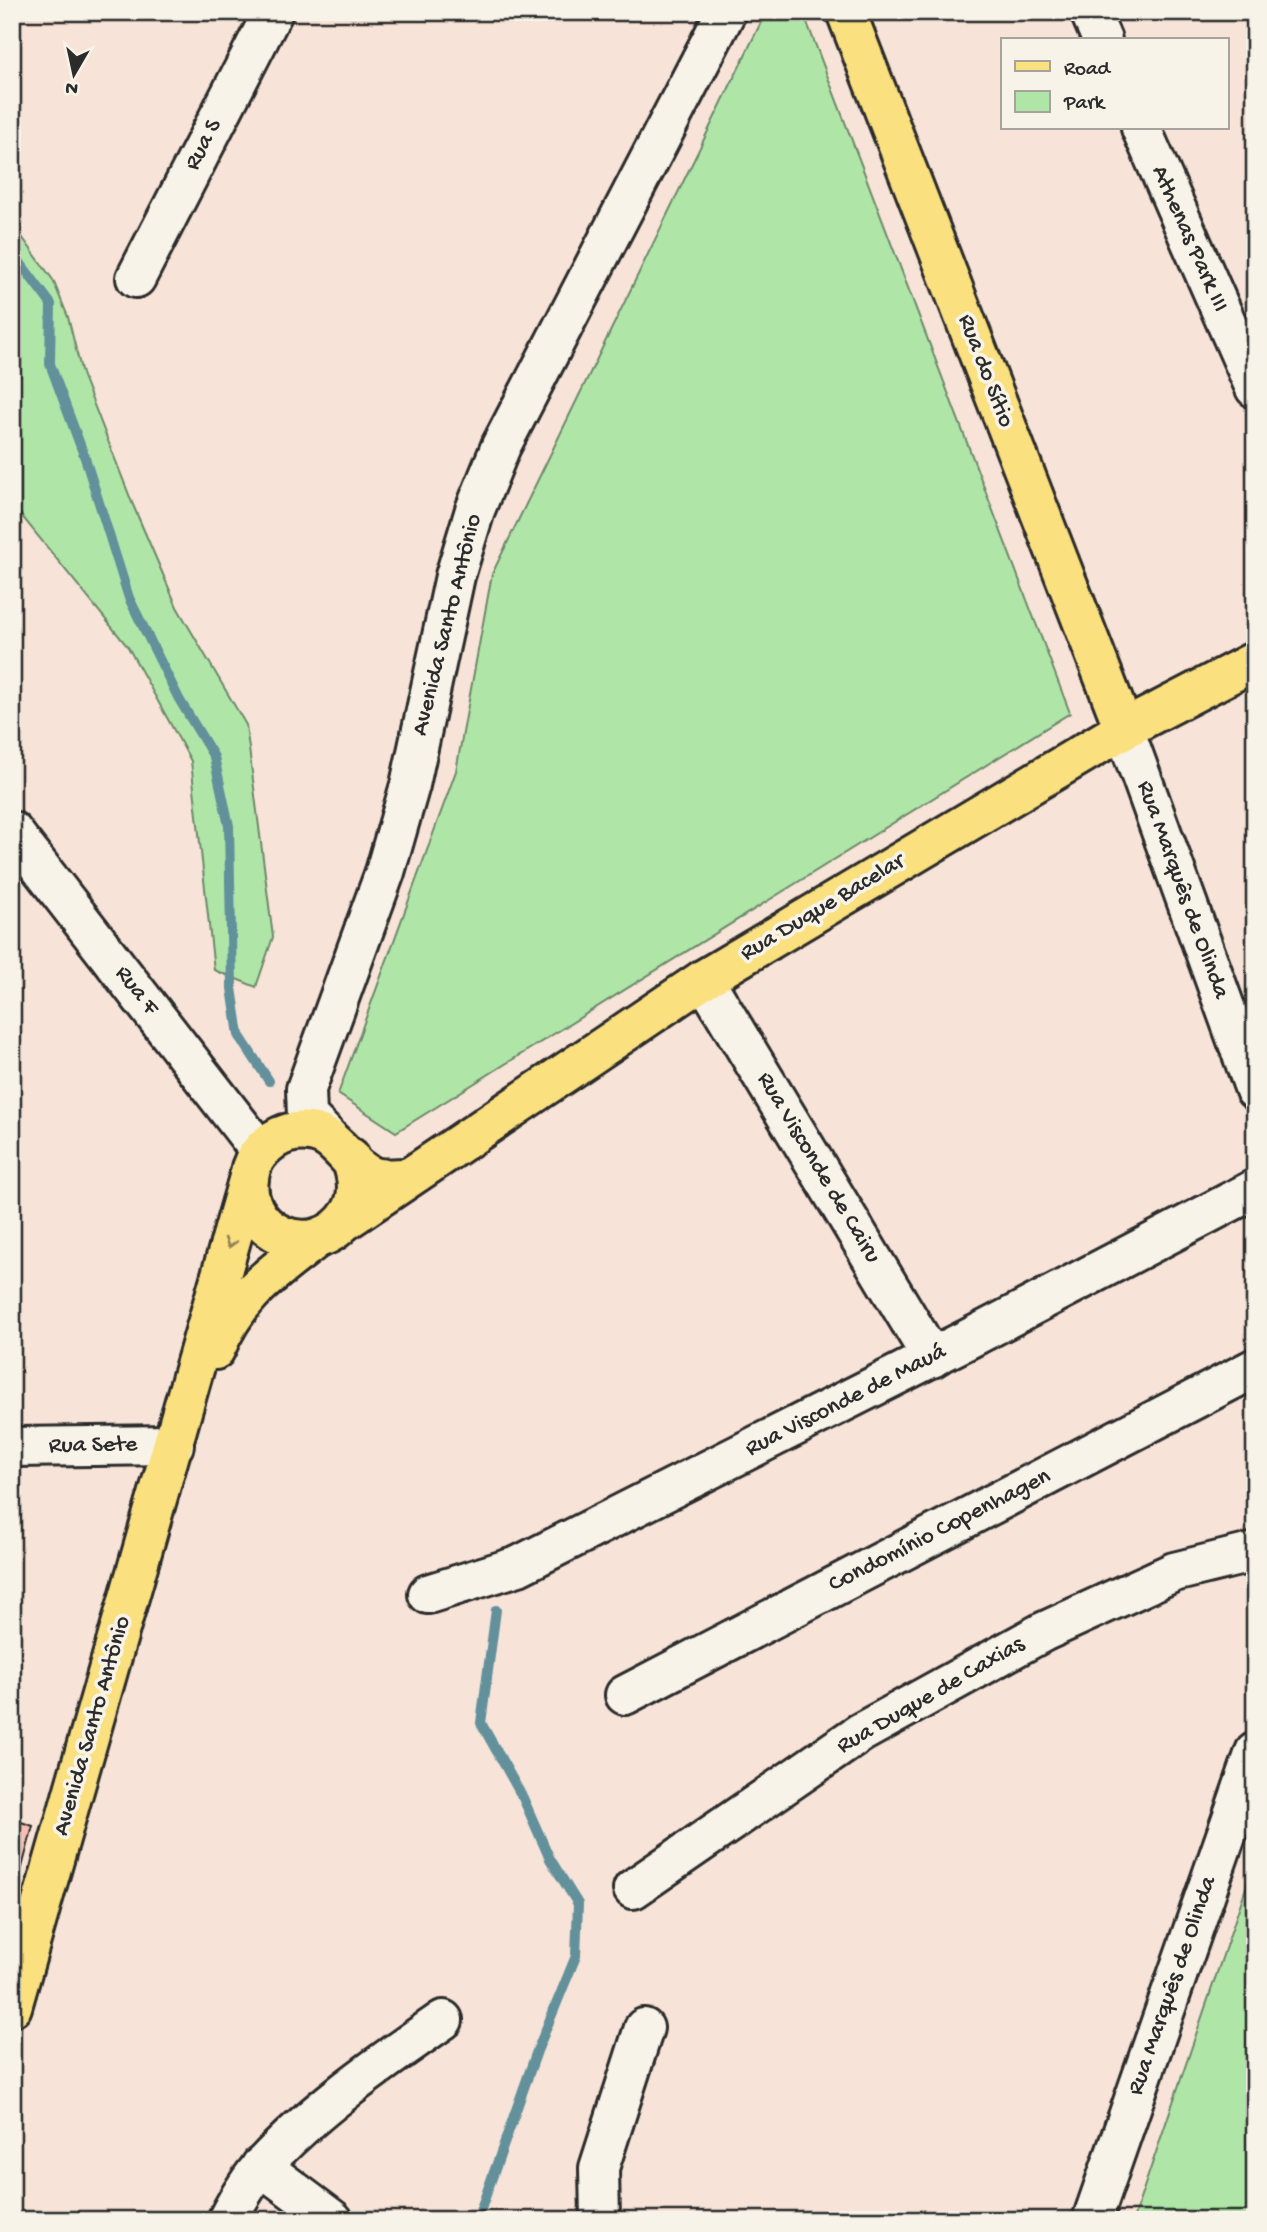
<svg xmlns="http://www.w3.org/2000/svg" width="1267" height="2232" font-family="'Gochi Hand',sans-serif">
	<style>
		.green { fill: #afe6a8; stroke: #6d886a; stroke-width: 2 }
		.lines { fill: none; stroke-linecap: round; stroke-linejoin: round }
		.stream { stroke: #62909b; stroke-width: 10 }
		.building { fill: #f8beb0; stroke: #2b2b2b; stroke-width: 2 }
		.minor-casing { stroke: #2b2b2b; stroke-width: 44 }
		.major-casing { stroke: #2b2b2b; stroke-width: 44 }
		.minor { stroke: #f7f3e8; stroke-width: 38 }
		.major { stroke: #fbe080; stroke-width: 38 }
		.oneway { stroke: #938656 }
		.labels { text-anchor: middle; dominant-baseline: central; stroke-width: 7; stroke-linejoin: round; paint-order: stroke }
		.street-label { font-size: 24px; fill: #2b2b2b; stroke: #f7f3e8 }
	</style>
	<rect width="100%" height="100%" fill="#f7e3d7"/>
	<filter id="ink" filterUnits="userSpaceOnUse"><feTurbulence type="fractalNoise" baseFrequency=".0143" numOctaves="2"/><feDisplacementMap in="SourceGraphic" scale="14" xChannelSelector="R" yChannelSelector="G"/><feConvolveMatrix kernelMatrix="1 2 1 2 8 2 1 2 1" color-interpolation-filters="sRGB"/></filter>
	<g filter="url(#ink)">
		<g class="green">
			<polygon points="766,12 803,12 1070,713 396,1132 338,1094 456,771 492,574"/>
			<polygon points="12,223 53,280 68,317 82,374 133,505 177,607 246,725 273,937 256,987 214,970 191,761 128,647 12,504"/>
			<polygon points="1255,1861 1255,2220 1133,2220"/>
		</g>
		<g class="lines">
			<g class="stream">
				<polyline points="12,252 51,304 50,364 85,458 129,598 179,699 214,757 229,826 232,988 239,1035 269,1081"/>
				<polyline points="477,2220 537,2051 576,1956 578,1904 550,1859 523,1798 481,1723 496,1610"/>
			</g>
		</g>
		<polygon class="building" points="12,1819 33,1826 12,1905"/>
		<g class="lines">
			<g class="minor-casing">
				<g id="minor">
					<polyline points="1090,12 1102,40"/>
					<polyline points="1141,128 1255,388"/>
					<polyline points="136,278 273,12"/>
					<polyline points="1124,729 1255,1090"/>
					<polyline points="12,831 260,1151"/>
					<polyline points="704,979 932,1358"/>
					<polyline points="328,1137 307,1116 306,1089 385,872 410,785 455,576 475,510 501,446 726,12"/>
					<polyline points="12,1447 174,1445"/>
					<polyline points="428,1594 518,1566 970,1338 1255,1189"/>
					<polyline points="625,1695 1255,1368"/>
					<polyline points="633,1889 860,1733 1043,1632 1174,1572 1255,1552"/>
					<polyline points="261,2166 333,2220"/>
					<path d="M227 2220C237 2201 248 2181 262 2166 313 2110 381 2063 443 2020"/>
					<polyline points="600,2220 599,2168 644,2028"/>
					<polyline points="1092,2220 1255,1752"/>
				</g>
			</g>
			<g class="major-casing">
				<g id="major">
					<polyline points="846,12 1124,729"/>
					<path d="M350 1157C358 1176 361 1195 350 1213 315 1268 233 1231 251 1168 257 1150 275 1135 294 1132 339 1126 342 1165 374 1177 384 1180 396 1178 406 1178"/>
					<polyline points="345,1221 704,979 1124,729 1255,661"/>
					<path d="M215 1350C239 1294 270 1275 316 1239"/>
					<polyline points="12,2007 249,1177"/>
				</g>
			</g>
			<use href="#minor" class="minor"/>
			<use href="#major" class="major"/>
		</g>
		<defs><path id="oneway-chevron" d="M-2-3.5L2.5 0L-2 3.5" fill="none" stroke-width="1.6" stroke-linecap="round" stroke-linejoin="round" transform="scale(1.75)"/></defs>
		<use class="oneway" href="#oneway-chevron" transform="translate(230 1243) rotate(106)"/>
	</g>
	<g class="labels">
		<g class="street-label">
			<text transform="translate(204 145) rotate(-63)">Rua S</text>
			<text transform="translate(1189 239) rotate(66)">Athenas Park III</text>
			<text transform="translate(985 371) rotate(69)">Rua do Sítio</text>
			<text transform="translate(448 625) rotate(-76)">Avenida Santo Antônio</text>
			<text transform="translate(1182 890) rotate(70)">Rua Marquês de Olinda</text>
			<text transform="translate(823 908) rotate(-31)">Rua Duque Bacelar</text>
			<text transform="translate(136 991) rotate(52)">Rua F</text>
			<text transform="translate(818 1168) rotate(59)">Rua Visconde de Cairu</text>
			<text transform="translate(846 1401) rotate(-27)">Rua Visconde de Mauá</text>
			<text transform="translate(93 1446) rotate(-1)">Rua Sete</text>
			<text transform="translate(940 1531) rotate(-27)">Condomínio Copenhagen</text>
			<text transform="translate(931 1696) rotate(-30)">Rua Duque de Caxias</text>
			<text transform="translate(93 1726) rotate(-74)">Avenida Santo Antônio</text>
			<text transform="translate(1173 1986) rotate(-71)">Rua Marquês de Olinda</text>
		</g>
	</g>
	<rect width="1267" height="2232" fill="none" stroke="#f7f3e8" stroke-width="42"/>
	<rect x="21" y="21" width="1225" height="2190" fill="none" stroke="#2b2b2b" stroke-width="2.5" filter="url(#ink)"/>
	<rect x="1001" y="38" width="228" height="91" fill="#f7f3e8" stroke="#a5a39c" stroke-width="2"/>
	<rect x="1015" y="61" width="35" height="10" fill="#fbe080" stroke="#a5a39c" stroke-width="2"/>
	<text x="1064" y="74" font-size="21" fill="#2b2b2b">Road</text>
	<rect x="1015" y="91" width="35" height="21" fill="#afe6a8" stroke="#a5a39c" stroke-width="2"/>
	<text x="1064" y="108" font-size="21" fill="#2b2b2b">Park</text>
	<g transform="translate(74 74) rotate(189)" stroke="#f7f3e8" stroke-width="5" paint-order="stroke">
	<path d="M0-5L12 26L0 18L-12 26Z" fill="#2b2b2b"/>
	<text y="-10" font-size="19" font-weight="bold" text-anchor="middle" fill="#2b2b2b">N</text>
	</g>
</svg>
